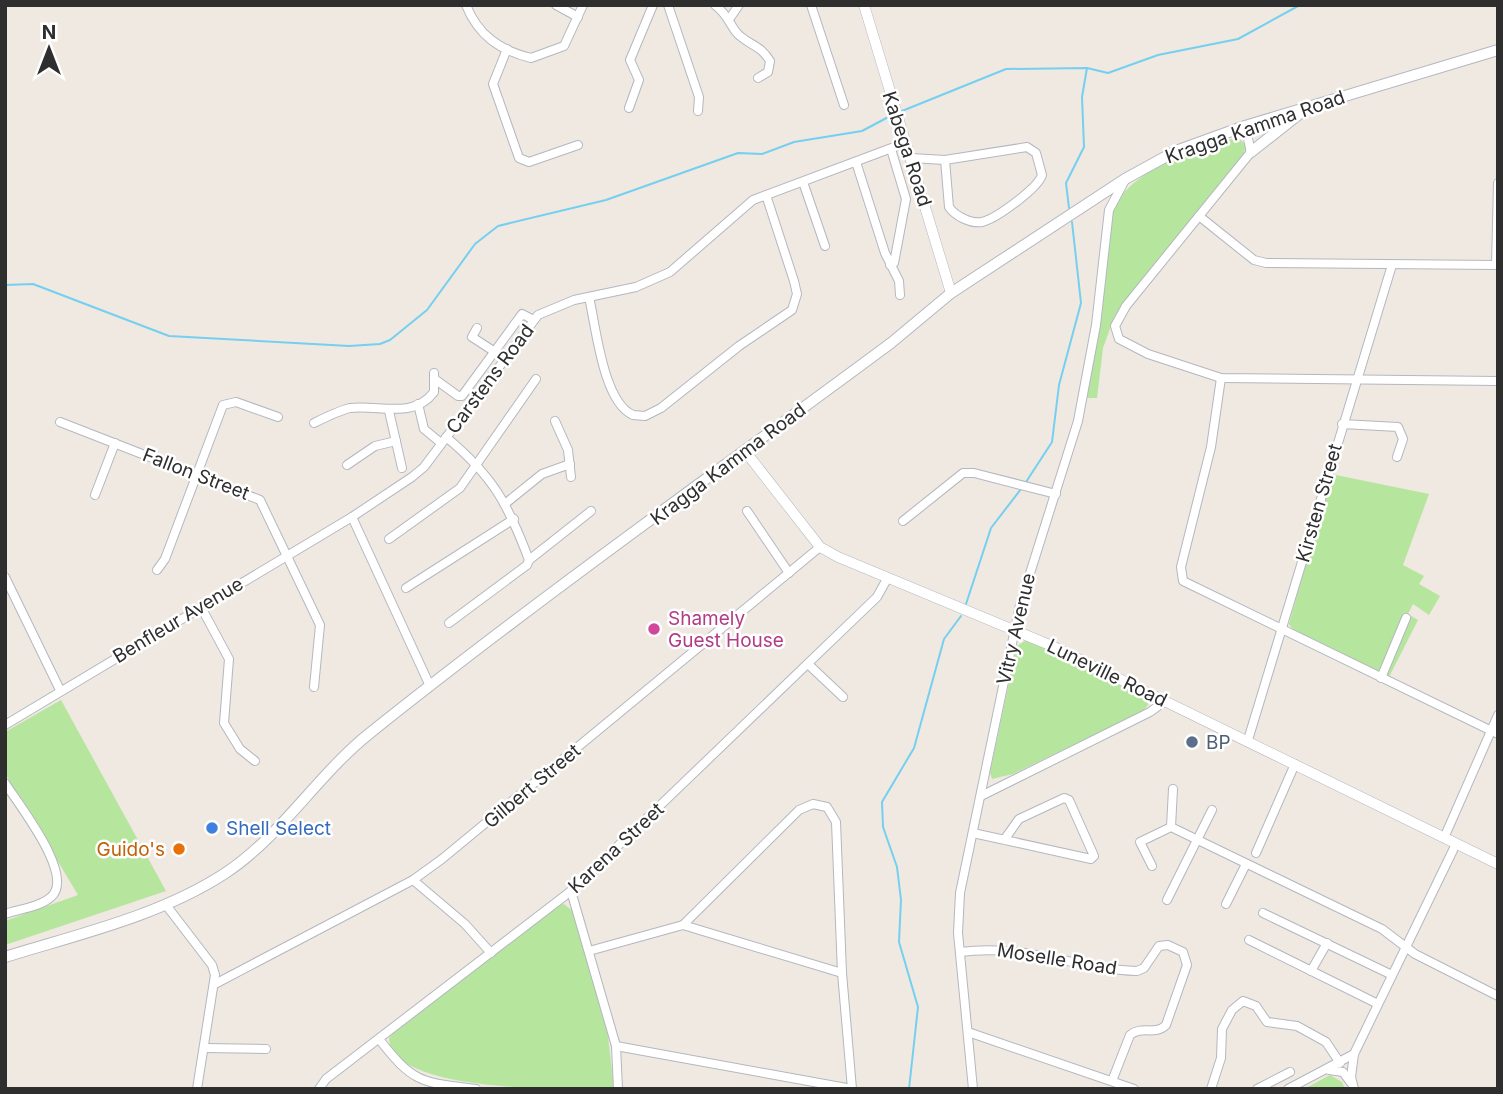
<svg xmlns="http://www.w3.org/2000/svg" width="1503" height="1094" font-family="Inter,sans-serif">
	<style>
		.green { fill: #b6e59e }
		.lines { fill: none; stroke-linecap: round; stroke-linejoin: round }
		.stream { stroke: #75cff0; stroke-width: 2 }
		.minor-casing { stroke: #b4b7c1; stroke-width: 10 }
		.tertiary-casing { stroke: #b4b7c1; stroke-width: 11 }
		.secondary-casing { stroke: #b4b7c1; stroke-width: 12 }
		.minor { stroke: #fff; stroke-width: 8 }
		.tertiary { stroke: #fff; stroke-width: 10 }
		.secondary { stroke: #fff; stroke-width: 10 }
		.hotel-dot { fill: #d1479c; stroke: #fff; stroke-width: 2.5 }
		.service-dot { fill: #5c6f8a; stroke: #fff; stroke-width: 2.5 }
		.shop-dot { fill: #3f7fe0; stroke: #fff; stroke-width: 2.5 }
		.food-dot { fill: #e8710a; stroke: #fff; stroke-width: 2.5 }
		.labels { text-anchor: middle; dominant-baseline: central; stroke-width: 5; stroke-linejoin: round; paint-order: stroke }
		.street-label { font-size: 19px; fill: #2e2e2e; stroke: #fff }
		.hotel-label { font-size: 19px; fill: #b23c85; stroke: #fff; text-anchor: start }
		.service-label { font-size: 19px; fill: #4e5e75; stroke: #fff; text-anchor: start }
		.shop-label { font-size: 19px; fill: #366cbe; stroke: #fff; text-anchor: start }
		.food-label { font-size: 19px; fill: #c56008; stroke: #fff; text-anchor: end }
	</style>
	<rect width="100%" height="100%" fill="#efe9e1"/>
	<g class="green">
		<path d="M1238 137 1246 146 1243 156 1115 315 1103 348 1097 398H1087L1114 205C1141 165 1193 151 1238 137Z"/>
		<polygon points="1331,474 1429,494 1403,565 1424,576 1419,584 1440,596 1429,615 1413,604 1408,614 1418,620 1389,677 1294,631 1289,624"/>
		<polygon points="1028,639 1146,697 1148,705 1143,711 1013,774 992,779 990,772 1017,646"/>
		<polygon points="61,700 166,891 5,945 5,921 78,895 5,773 5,732"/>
		<path d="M564 904 574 912 608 1036 614 1089C571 1089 391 1094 389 1038L394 1032 559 905Z"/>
		<polygon points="1330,1075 1342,1082 1345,1089 1304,1089"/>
	</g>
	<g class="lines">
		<g class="stream">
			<polyline points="902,111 1006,69 1087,68 1108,73 1158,55 1238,39 1300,5"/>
			<polyline points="1069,208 1066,183 1084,147 1082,97 1087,68"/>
			<polyline points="5,285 33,284 169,336 349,346 380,344 390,340 427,310 475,244 498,226 606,200 738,153 762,154 794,142 862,131 894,114"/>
			<polyline points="1026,482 1052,442 1059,385 1081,303 1072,222"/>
			<polyline points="966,604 991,528 1021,489"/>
			<polyline points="909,1089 918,1007 899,942 901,900 897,867 883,827 882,802 914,748 944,639 961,616"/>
		</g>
		<g class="minor-casing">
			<g id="minor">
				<path d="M466 5C478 35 499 50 531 58L564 46 583 5"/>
				<polyline points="556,5 578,17"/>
				<polyline points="668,5 699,97 698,111"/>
				<path d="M715 5C730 16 730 28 740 36 753 47 760 45 770 61L768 72 758 78"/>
				<polyline points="811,5 844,105"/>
				<polyline points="730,18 739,5"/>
				<polyline points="507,49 493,84 519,158 529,162 578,145"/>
				<polyline points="629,108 639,80 630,60 653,5"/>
				<polyline points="1245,126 1251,152 1126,306 1115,326 1119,339 1148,354 1221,378 1498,381"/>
				<path d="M911 158 945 160 1027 147 1036 153 1042 175C1038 188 996 219 982 222 971 224 955 216 949 207L945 160"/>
				<polyline points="856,162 885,253 899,281 900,295"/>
				<polyline points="803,182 825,246"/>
				<polyline points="1199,216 1254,260 1266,263 1498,265"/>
				<polyline points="890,265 894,263 906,199 891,149"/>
				<polyline points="1496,265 1498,183"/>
				<path d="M589 297C596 327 603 402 633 415L645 416 661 408 739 346 792 310 797 294 794 281 766 195"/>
				<polyline points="477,328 472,337 495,352"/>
				<polyline points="1221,378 1211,447 1181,567 1183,581 1498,734"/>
				<polyline points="436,380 458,396 462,396 522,314 534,320"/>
				<polyline points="418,404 424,429 441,443"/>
				<polyline points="389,411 402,468"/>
				<polyline points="555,421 568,450 571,477"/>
				<polyline points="60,422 260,500 320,625 314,687"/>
				<path d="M314 423C326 417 338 411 350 408 378 404 413 420 434 392V373"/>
				<polyline points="1342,424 1398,427 1403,439 1397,457"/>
				<path d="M446 437C493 476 508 504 529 560"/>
				<polyline points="347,465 375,446 396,441"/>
				<polyline points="95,495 115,443"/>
				<polyline points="506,503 542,474 570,464"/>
				<polyline points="747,511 789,573"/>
				<polyline points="352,517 430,686"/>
				<polyline points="903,521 963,473 974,473 1056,494"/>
				<polyline points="389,539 460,488 536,379"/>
				<polyline points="157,570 165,559 223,405 236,402 278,417"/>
				<polyline points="5,577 60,690"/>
				<polyline points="406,588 514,519"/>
				<polyline points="201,607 229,659 224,723 240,749 255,761"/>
				<polyline points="449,623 527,565 529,560 591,511"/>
				<polyline points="808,664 843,697"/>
				<polyline points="1381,678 1406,618"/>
				<polyline points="5,725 352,517 412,477 424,467 538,315 574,300 636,287 670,272 753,200 905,143"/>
				<polyline points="1248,740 1392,265"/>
				<path d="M5 783C18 804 76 876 51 897 40 907 19 909 5 914"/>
				<polyline points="981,796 1150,712 1165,701"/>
				<polyline points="1171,827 1382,929 1415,954 1498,996"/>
				<polyline points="973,833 1091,859 1094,856 1069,800 1064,798 1019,819 1004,840"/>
				<polyline points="1444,838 1498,715"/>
				<polyline points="1256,853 1295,764"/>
				<polyline points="1152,866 1140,842 1171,827 1173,789"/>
				<polyline points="413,880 465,924 491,953"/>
				<polyline points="571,891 616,1046 618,1089"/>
				<polyline points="1167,900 1212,810"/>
				<polyline points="1226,904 1246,864"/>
				<polyline points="166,905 212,965 215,975 197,1089"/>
				<polyline points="1263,913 1392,975"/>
				<polyline points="1249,940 1378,1004"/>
				<polyline points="589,951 683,925 842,973"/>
				<path d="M960 952C1027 943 1074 969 1137 971L1144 968 1159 946 1168 945 1183 952 1187 965 1166 1025C1155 1036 1142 1025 1130 1035L1112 1081"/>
				<polyline points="1311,971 1327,943"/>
				<polyline points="215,984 413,880 442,859 820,547"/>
				<polyline points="968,1032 1134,1089"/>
				<path d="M379 1039C414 1084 421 1082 476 1089"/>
				<polyline points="616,1046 852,1089 842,973 836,822 827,807 813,804 799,810 683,925"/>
				<polyline points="204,1048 266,1049"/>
				<polyline points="1329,1070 1343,1072 1351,1083"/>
				<polyline points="319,1089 326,1079 571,891 877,597 887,579"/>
				<polyline points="973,1089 958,933 960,893 1020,605 1078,421 1096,325 1109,210 1125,180"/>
				<polyline points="1211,1089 1221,1058 1222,1029 1232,1010 1243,1001 1256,1006 1267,1022 1297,1026 1326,1042 1340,1063"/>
				<polyline points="1257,1089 1290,1072"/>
				<polyline points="1288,1089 1354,1054"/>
				<polyline points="1354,1089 1351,1077 1354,1054 1456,844"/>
			</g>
		</g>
		<g class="tertiary-casing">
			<g id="tertiary">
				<polyline points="864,5 951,293"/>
				<polyline points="745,451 820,547 838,557 1052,646 1498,864"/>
			</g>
		</g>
		<g class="secondary-casing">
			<g id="secondary">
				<polyline points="1251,152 1303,111"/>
				<path d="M5 957C79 934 159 916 224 874 281 837 317 775 370 733 539 598 717 472 891 343L951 293 1125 179 1176 151 1245 126 1498 50"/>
			</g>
		</g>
		<use href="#minor" class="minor"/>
		<use href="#tertiary" class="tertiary"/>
		<use href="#secondary" class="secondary"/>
	</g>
	<circle class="hotel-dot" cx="654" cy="629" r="7"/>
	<circle class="service-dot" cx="1192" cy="742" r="7"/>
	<circle class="shop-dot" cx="212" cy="828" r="7"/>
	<circle class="food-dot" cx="179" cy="849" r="7"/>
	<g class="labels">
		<g class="street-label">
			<text transform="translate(1255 127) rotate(-19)">Kragga Kamma Road</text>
			<text transform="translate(907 149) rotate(72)">Kabega Road</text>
			<text transform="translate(490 379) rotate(-53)">Carstens Road</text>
			<text transform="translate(728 464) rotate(-37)">Kragga Kamma Road</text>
			<text transform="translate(196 474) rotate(21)">Fallon Street</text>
			<text transform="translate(1319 503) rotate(-74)">Kirsten Street</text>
			<text transform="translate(178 620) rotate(-31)">Benfleur Avenue</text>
			<text transform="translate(1016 629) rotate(-77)">Vitry Avenue</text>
			<text transform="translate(1107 673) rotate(26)">Luneville Road</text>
			<text transform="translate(532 786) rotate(-40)">Gilbert Street</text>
			<text transform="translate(616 848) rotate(-43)">Karena Street</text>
			<text transform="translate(1057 959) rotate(9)">Moselle Road</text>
		</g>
		<g class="hotel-label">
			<text x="668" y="618">Shamely<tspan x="668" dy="22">Guest House</tspan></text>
		</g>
		<g class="service-label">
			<text x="1206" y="742">BP</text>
		</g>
		<g class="shop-label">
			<text x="226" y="828">Shell Select</text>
		</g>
		<g class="food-label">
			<text x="165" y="849">Guido's</text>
		</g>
	</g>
	<rect width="1503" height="1094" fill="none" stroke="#2e2e2e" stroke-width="14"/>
	<g transform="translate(49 49)" stroke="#ffffff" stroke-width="5" paint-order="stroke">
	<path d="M0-5L12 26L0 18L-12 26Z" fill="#2e2e2e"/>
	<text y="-10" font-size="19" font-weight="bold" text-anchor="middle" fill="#2e2e2e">N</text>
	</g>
</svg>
